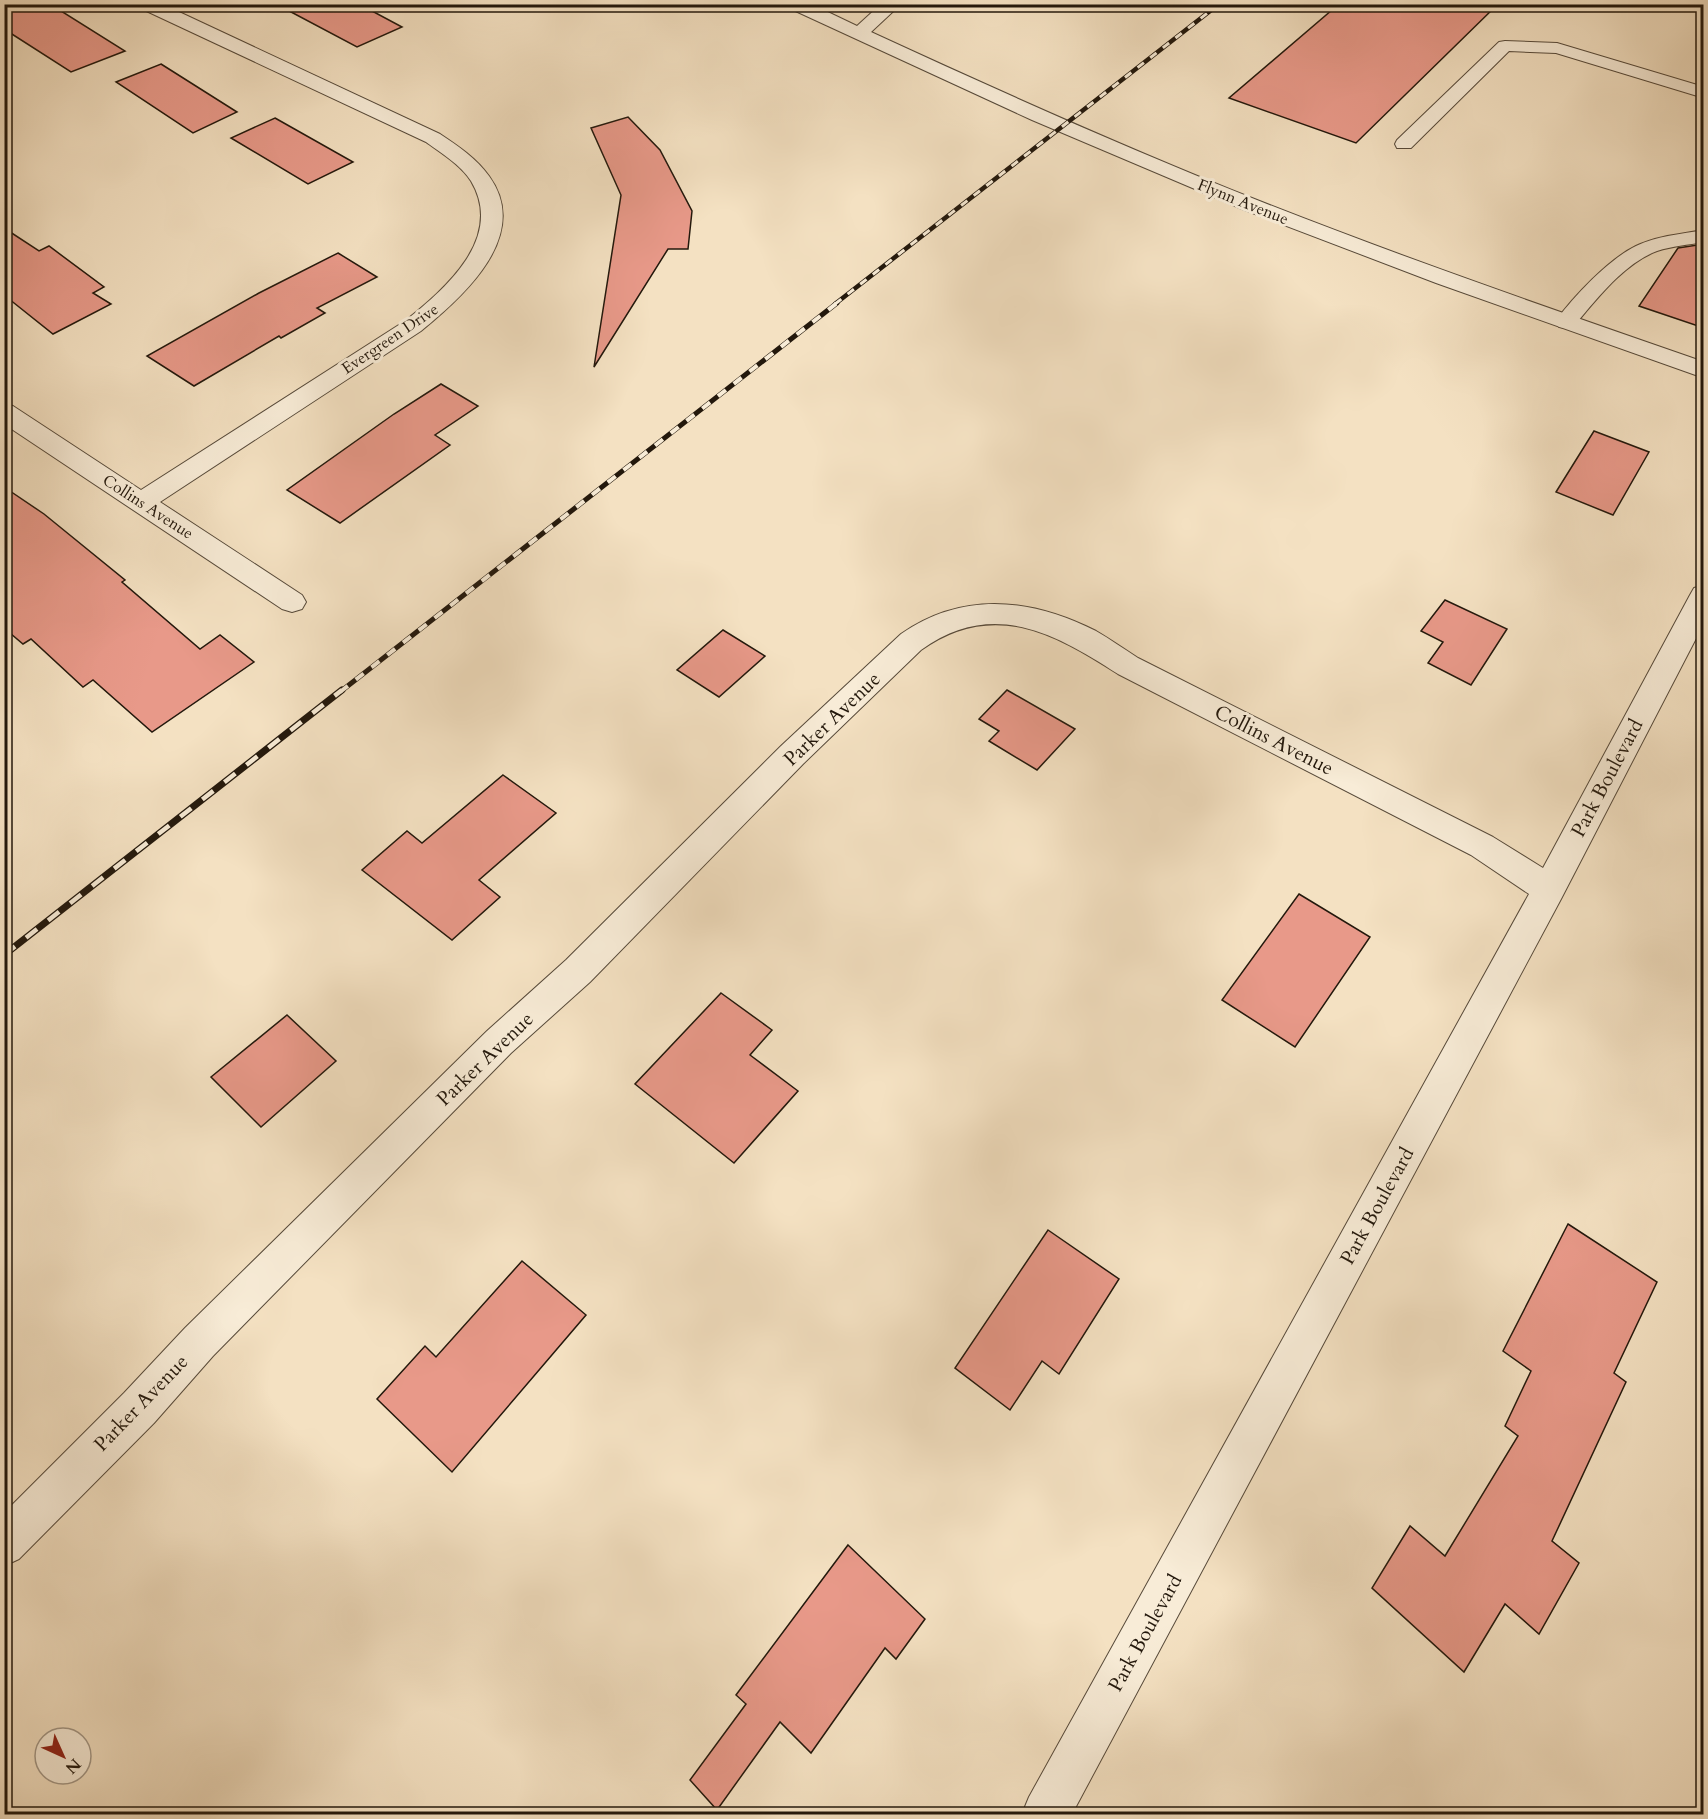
<svg xmlns="http://www.w3.org/2000/svg" width="1708" height="1819" font-family="Cardo,serif">
	<style>
		.building { fill: #e89989; stroke: #23180c; stroke-width: 1.5 }
		.lines { fill: none; stroke-linecap: round; stroke-linejoin: round }
		.service-casing { stroke: #574a3a; stroke-width: 2 }
		.minor-casing { stroke: #574a3a; stroke-width: 2 }
		.service { fill: #f8ecd7; fill-rule: evenodd }
		.minor { fill: #f8ecd7; fill-rule: evenodd }
		.rail-far2-casing { stroke: #23180c; stroke-width: 4.5 }
		.rail-far1-casing { stroke: #23180c; stroke-width: 5 }
		.rail-casing { stroke: #23180c; stroke-width: 7 }
		.rail-far2 { stroke: #f8ecd7; stroke-width: 3; stroke-dasharray: 8; stroke-linecap: butt }
		.rail-far1 { stroke: #f8ecd7; stroke-width: 4; stroke-dasharray: 10; stroke-linecap: butt }
		.rail { stroke: #f8ecd7; stroke-width: 4.5; stroke-dasharray: 14; stroke-linecap: butt }
		.labels { text-anchor: middle; dominant-baseline: central; stroke-width: 6; stroke-linejoin: round; paint-order: stroke }
		.far-street-label { font-size: 16px; fill: #23180c; stroke: #f8ecd7 }
		.street-label { font-size: 20px; fill: #23180c; stroke: #f8ecd7 }
	</style>
	<rect width="100%" height="100%" fill="#f4e1c2"/>
	<filter id="stains"><feTurbulence type="fractalNoise" baseFrequency=".00333" numOctaves="4"/><feColorMatrix values="0 0 0 0 .2 0 0 0 0 .09 0 0 0 0 .02 0 0 0 .5 -.17"/></filter>
	<radialGradient id="worn" r=".72"><stop offset=".6" stop-color="#630" stop-opacity="0"/><stop offset="1" stop-color="#630" stop-opacity=".3"/></radialGradient>
	<g class="building">
		<polygon points="4,4 50,4 125,51 71,72 4,29"/>
		<polygon points="276,4 359,4 402,27 357,47"/>
		<polygon points="1339,4 1498,4 1356,143 1229,98"/>
		<polygon points="161,64 237,112 193,133 116,82"/>
		<polygon points="628,117 660,150 692,211 688,249 668,249 594,367 621,195 591,128"/>
		<polygon points="275,118 353,162 308,184 231,138"/>
		<polygon points="4,228 39,251 49,246 104,287 93,293 111,304 53,334 4,295"/>
		<polygon points="1704,244 1704,328 1639,306 1678,248"/>
		<polygon points="338,253 377,277 317,308 325,313 281,338 279,336 194,386 147,356 259,293"/>
		<polygon points="441,384 478,406 435,435 450,445 340,523 287,490 394,414"/>
		<polygon points="1594,431 1649,452 1613,515 1556,492"/>
		<polygon points="4,487 44,514 125,580 122,582 200,649 220,635 254,662 152,732 93,680 83,687 31,639 23,644 4,628"/>
		<polygon points="1445,600 1507,629 1471,685 1428,663 1443,642 1421,631"/>
		<polygon points="723,630 765,656 719,697 677,670"/>
		<polygon points="1007,690 1075,729 1037,770 989,741 999,731 979,719"/>
		<polygon points="503,775 556,813 479,880 500,897 452,940 362,870 407,831 422,843"/>
		<polygon points="1299,894 1370,937 1295,1047 1222,1000"/>
		<polygon points="721,993 772,1030 750,1055 798,1091 734,1163 635,1084"/>
		<polygon points="287,1015 336,1061 261,1127 211,1077"/>
		<polygon points="1568,1224 1657,1282 1614,1373 1626,1382 1552,1541 1579,1563 1539,1634 1505,1604 1464,1672 1372,1588 1410,1526 1445,1556 1518,1436 1505,1426 1531,1371 1503,1351"/>
		<polygon points="1048,1230 1119,1279 1059,1374 1042,1361 1010,1410 955,1368"/>
		<polygon points="522,1261 586,1315 452,1472 377,1399 425,1346 436,1357"/>
		<polygon points="848,1545 925,1619 896,1659 885,1648 811,1753 780,1722 717,1810 690,1780 746,1704 736,1695"/>
	</g>
	<g class="lines">
		<g class="service-casing">
			<g id="service">
				<polygon points="1505,41 1557,43 1704,87 1704,98 1556,53 1509,51 1411,148 1397,148 1395,144 1397,140 1499,42"/>
				<path d="M1704 230V242C1688 245 1672 246 1657 251 1623 264 1596 300 1573 327L1566 328 1559 327 1555 322C1573 297 1609 259 1636 246 1657 236 1681 234 1704 230Z"/>
			</g>
		</g>
		<g class="minor-casing">
			<g id="minor">
				<path d="M137 4H162L440 134C458 146 476 158 489 176 532 235 464 296 421 331L160 502 302 595 306 602 302 609 292 612 282 609 4 424V404L13 406 141 490 405 321C445 289 505 238 471 181 461 165 441 153 426 142L140 8Z"/>
				<path d="M786 4H811L857 26 881 4H901L871 32C999 91 1126 148 1257 200 1404 258 1554 310 1704 362V378L1436 283 1242 209 1032 120 789 8Z"/>
				<path d="M1704 585V623L1561 899 1072 1814H1022L1029 1797 1529 894 1471 855 1118 674C1053 632 992 599 921 650L803 764 590 982 511 1053 213 1356 154 1423 19 1559 4 1566V1513L124 1393 185 1328 487 1031 566 960 781 746 901 634C963 591 1030 598 1096 631 1110 639 1124 649 1138 658L1493 837 1543 868 1690 595 1694 588Z"/>
			</g>
		</g>
		<use href="#service" class="service"/>
		<use href="#minor" class="minor"/>
		<g class="rail-far2-casing">
			<polyline id="rail-far2" points="835,304 1219,4"/>
		</g>
		<g class="rail-far1-casing">
			<polyline id="rail-far1" points="340,692 837,303"/>
		</g>
		<g class="rail-casing">
			<polyline id="rail" points="4,955 342,690"/>
		</g>
		<use href="#rail-far2" class="rail-far2"/>
		<use href="#rail-far1" class="rail-far1"/>
		<use href="#rail" class="rail"/>
	</g>
	<g class="labels">
		<g class="far-street-label">
			<text transform="translate(1243 202) rotate(22)">Flynn Avenue</text>
			<text transform="translate(390 339) rotate(-34)">Evergreen Drive</text>
			<text transform="translate(148 507) rotate(33)">Collins Avenue</text>
		</g>
		<g class="street-label">
			<text transform="translate(832 719) rotate(-44)">Parker Avenue</text>
			<text transform="translate(1274 740) rotate(27)">Collins Avenue</text>
			<text transform="translate(1607 778) rotate(-62)">Park Boulevard</text>
			<text transform="translate(485 1059) rotate(-44)">Parker Avenue</text>
			<text transform="translate(1377 1206) rotate(-61)">Park Boulevard</text>
			<text transform="translate(141 1403) rotate(-46)">Parker Avenue</text>
			<text transform="translate(1145 1633) rotate(-61)">Park Boulevard</text>
		</g>
	</g>
	<rect width="1708" height="1819" fill="none" stroke="#f4e1c2" stroke-width="24"/>
	<rect x="6" y="6" width="1696" height="1807" fill="none" stroke="#23180c" stroke-width="3"/>
	<rect x="12" y="12" width="1684" height="1795" fill="none" stroke="#23180c" stroke-width="1.5"/>
	<g transform="translate(63 1756) rotate(135)"><circle r="28" fill="#f8ecd7" stroke="#a39786" stroke-width="1.5"/>
	<path d="M0-4.5L10 22L0 15L-10 22Z" fill="#8f2418"/>
	<text y="-9" font-size="16" font-weight="bold" text-anchor="middle" fill="#23180c">N</text>
	</g>
	<rect width="100%" height="100%" filter="url(#stains)"/>
	<rect width="100%" height="100%" fill="url(#worn)"/>
</svg>
